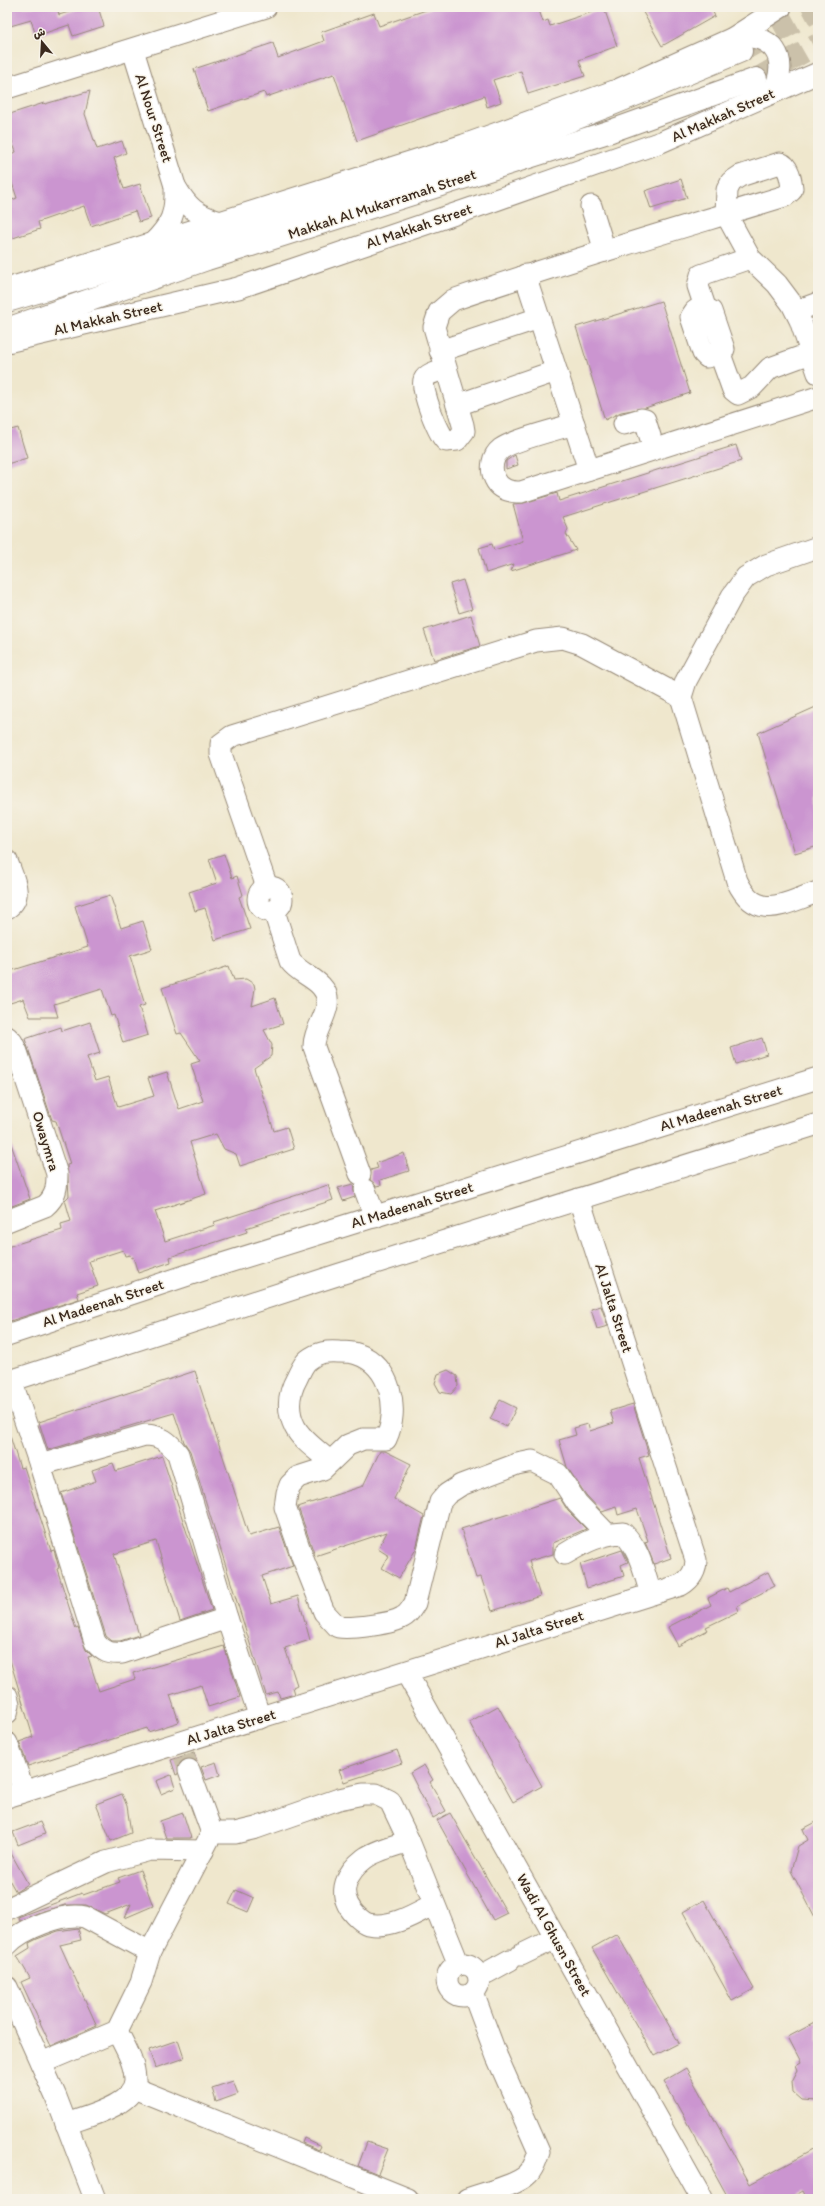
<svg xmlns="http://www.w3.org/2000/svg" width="825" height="2206" font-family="Itim,'Playpen Sans Arabic',sans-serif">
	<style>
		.building { fill: #cb95d0 }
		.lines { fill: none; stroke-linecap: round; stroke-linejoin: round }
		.minor-tunnel { stroke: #cbc1aa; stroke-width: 21; stroke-dasharray: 21 10; stroke-linecap: butt }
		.major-tunnel { stroke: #cbc1aa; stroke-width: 22; stroke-dasharray: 22 11; stroke-linecap: butt }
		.minor-casing { stroke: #958876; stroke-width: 23 }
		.major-casing { stroke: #958876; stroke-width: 24 }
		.minor { stroke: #fff; stroke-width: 21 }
		.major { stroke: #fff; stroke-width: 22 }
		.labels { text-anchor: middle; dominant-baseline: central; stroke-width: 3; stroke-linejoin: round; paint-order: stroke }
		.street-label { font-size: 15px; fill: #3b2a1e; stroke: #f7f3e8 }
	</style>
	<rect width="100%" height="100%" fill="#f7f3e8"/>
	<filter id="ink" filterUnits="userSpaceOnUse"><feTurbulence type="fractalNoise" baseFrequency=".025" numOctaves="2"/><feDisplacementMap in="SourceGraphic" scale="8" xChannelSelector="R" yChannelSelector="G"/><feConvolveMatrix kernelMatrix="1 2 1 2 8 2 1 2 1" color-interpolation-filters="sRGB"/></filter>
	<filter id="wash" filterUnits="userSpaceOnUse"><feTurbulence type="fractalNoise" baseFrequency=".012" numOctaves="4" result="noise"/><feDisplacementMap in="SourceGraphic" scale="16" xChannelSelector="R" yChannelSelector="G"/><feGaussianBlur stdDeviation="0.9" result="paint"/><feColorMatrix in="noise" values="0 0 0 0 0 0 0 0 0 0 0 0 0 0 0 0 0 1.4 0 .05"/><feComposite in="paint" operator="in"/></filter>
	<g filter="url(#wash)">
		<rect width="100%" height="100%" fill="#efe7cd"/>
		<g id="blocks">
			<g class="building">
				<polygon points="7,7 61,7 61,10 58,11 59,15 85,7 98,7 104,26 73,36 69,25 36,36 31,20 7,27"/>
				<polygon points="435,7 538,7 543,22 548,20 550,26 604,8 617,46 579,60 585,76 528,94 521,71 493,80 501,102 487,107 484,96 357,141 334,74 266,97 264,92 208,111 194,69 273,43 278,58 324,41 321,32 374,13 379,26"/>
				<polygon points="640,7 710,7 715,16 662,46"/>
				<polygon points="90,91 85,114 97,149 122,141 126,153 114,158 124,189 140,184 151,218 139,222 135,211 91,226 84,206 38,222 40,229 7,240 7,202 17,198 7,168 7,155 16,152 7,127 7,115 44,103 45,104"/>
				<polygon points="681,179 687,198 651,209 645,191"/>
				<polygon points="661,301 690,393 645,408 621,412 605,420 576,327"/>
				<polygon points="18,428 27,458 7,464 7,431"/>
				<polygon points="736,445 741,461 563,517 568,529 566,534 576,550 511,571 514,564 486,573 479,548 492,544 494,550 523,541 513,504 524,503 557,493 559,501"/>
				<polygon points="515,455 518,465 506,469 506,461"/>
				<polygon points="463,580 472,609 459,613 450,584"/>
				<polygon points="471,615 480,646 434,660 424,630"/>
				<polygon points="818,706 818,846 795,853 758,733"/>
				<polygon points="224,854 232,878 237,876 243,895 239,897 250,929 215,940 205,908 195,911 189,892 217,883 209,859"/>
				<polygon points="110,895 121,928 143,921 152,949 130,956 145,1005 139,1007 148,1035 123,1043 114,1015 111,1016 102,989 54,1004 58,1017 30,1017 23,999 7,1004 7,972 88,947 75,906"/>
				<polygon points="229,966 234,980 246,979 254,984 255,989 252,1006 275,998 283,1024 264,1030 272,1045 271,1056 254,1068 274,1131 287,1127 294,1149 240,1166 236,1154 224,1149 216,1134 190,1142 206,1194 155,1211 165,1241 215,1225 214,1222 328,1185 333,1200 246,1228 247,1232 170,1257 171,1262 138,1273 133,1257 131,1258 130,1255 125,1256 123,1250 89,1261 98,1286 77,1293 79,1299 7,1322 7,1247 62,1230 61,1224 71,1221 65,1200 69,1196 67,1165 70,1164 56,1121 52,1120 25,1039 61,1027 62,1031 90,1022 100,1053 87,1057 95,1081 108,1077 118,1107 154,1096 148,1078 167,1072 179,1109 203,1101 191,1064 200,1061 181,1033 177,1034 162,988"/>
				<polygon points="762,1038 767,1054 736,1064 731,1048"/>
				<polygon points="7,1141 10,1141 30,1199 7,1208"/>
				<polygon points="404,1153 409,1171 380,1180 381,1185 376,1186 370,1180 371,1170 378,1168 376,1163"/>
				<polygon points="353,1184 355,1197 343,1201 338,1188"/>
				<polygon points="601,1306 608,1326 597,1329 591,1309"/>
				<polygon points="448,1370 457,1376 458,1386 451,1394 440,1392 435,1383 438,1374"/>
				<polygon points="195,1371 249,1536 279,1527 293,1566 262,1576 271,1604 298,1596 310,1640 285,1648 297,1685 293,1687 295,1694 280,1698 278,1692 266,1695 190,1451 184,1442 174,1413 48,1450 39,1422"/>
				<polygon points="500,1400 516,1408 507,1427 490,1419"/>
				<polygon points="633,1404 649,1455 639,1458 671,1558 654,1564 645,1542 648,1541 637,1509 618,1515 616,1507 602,1512 586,1495 567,1467 559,1440 576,1435 574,1428 588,1424 590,1431 614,1423 610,1411"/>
				<polygon points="7,1436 10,1436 20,1468 24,1467 51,1551 54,1550 59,1568 57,1569 76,1629 78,1628 86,1650 92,1656 88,1657 99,1691 135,1679 133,1673 224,1646 240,1697 208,1707 201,1685 170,1695 179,1722 148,1732 147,1728 28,1766 19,1742 33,1737 7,1650"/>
				<polygon points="380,1451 385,1451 411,1464 394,1499 424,1516 416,1549 399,1578 382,1568 389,1556 378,1549 387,1532 315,1556 298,1507 363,1486"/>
				<polygon points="162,1456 212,1610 180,1621 156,1541 114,1554 139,1635 120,1641 112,1641 106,1636 61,1493 96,1481 92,1470 113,1463 116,1471"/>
				<polygon points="560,1498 568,1511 586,1529 553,1543 553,1554 529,1561 540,1596 492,1611 481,1577 476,1578 461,1529"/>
				<polygon points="622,1550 628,1562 621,1565 624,1576 587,1588 580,1564"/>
				<polygon points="768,1572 775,1586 737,1606 739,1611 706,1627 708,1630 678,1646 668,1627 711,1605 708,1598 727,1588 729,1592"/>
				<polygon points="498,1706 542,1786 513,1802 469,1722"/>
				<polygon points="397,1750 402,1763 344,1782 339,1770"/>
				<polygon points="194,1752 197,1761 191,1758 185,1759 180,1763 178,1774 176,1775 171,1760"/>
				<polygon points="216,1762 220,1775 206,1780 201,1767"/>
				<polygon points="424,1765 433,1780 430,1782 446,1811 433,1818 410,1773"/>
				<polygon points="171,1775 175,1788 161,1794 156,1781"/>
				<polygon points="122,1794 127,1806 131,1833 111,1841 96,1804"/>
				<polygon points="183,1813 191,1838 166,1838 160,1821"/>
				<polygon points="450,1813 507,1913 493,1920 437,1820"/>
				<polygon points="818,1821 818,1923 791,1871 798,1846 808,1840 803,1829"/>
				<polygon points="40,1822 45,1834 18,1845 13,1832"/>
				<polygon points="7,1846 28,1884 16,1892 7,1876"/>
				<polygon points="140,1870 153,1906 125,1918 131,1904 105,1914 86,1905 65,1905 40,1912 20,1921 18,1917 82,1893 83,1895 120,1882 118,1878"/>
				<polygon points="236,1890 254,1898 248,1912 229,1904"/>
				<polygon points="704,1900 754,1989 732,2001 683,1912"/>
				<polygon points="78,1928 81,1940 60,1945 97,2026 51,2046 21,1982 30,1978 17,1956 30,1948 29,1943 37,1939 58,1931"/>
				<polygon points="617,1934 679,2043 654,2056 592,1948"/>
				<polygon points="818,2021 818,2101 802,2100 793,2092 792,2081 798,2070 796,2065 801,2062 788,2037"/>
				<polygon points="178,2040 184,2058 155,2068 149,2050"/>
				<polygon points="686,2068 750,2184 818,2147 818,2199 807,2199 803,2191 789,2199 729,2199 664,2081"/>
				<polygon points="233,2081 238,2094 216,2102 212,2088"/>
				<polygon points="304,2138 321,2146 319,2150 302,2143"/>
				<polygon points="367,2142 388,2149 378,2174 358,2166"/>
			</g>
		</g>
	</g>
	<g filter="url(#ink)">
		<use href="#blocks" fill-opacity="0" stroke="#958876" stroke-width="1"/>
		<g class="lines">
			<polyline class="minor-tunnel" points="184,1756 189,1770"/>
			<g class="major-tunnel">
				<polyline points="747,48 818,9"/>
				<polyline points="756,79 818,44"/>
			</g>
			<g class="minor-casing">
				<g id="minor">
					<path d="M733 38C772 30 792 59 772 93"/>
					<path d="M133 50 175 186C188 208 196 215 221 222"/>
					<polyline points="7,88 266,7"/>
					<polyline points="591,206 605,251"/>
					<path d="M152 244C172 224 176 214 175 186"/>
					<polyline points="525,275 589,470"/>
					<polyline points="7,289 464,145 617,90 733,38 781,7"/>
					<polygon points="701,307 711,311 724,349 722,353 707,357 703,353 691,317 695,311"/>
					<polyline points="705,307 698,286 701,275 750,258"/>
					<polyline points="796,311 818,303"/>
					<polyline points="7,342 238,288 490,202 661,142 818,73"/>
					<polyline points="440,351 539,318"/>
					<polyline points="720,354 733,390 738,394 752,387 770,368 811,353"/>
					<path d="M446 369C439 371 427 373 424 380 420 389 439 436 446 441L457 440 464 431 463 425 434 327 439 312 453 300C563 262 674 230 785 196L791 191 792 188C791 180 789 166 780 163L740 176 731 182 727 190 726 214 750 258 777 284 792 304 800 320 818 373"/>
					<polyline points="457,405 556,371"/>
					<path d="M574 424C558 429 513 440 501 449 492 456 490 469 495 479 500 490 510 492 521 492L818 397"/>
					<polyline points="624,424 641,419 645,420 654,449"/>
					<path d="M818 547 766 565 746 577 732 596 686 681 681 697 737 881C757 923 784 903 818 892"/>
					<path d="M7 861C12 876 25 897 7 908"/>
					<circle cx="270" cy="899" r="12"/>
					<polyline points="267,887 221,754 221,744 232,736 536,641 563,638 582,644 681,697"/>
					<path d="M274 911 290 961C298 972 312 976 321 986 339 1005 313 1027 314 1047L360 1174"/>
					<path d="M7 1037 12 1042 17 1052 57 1174C57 1187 56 1197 45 1206L7 1221"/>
					<polyline points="365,1190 375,1217"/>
					<polyline points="7,1335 203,1270 818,1078"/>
					<path d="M11 1380 40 1465 95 1642C103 1652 109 1654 122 1653L227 1618"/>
					<polyline points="7,1382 337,1275 818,1124"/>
					<path d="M330 1462C319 1451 302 1441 295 1427 287 1411 288 1394 297 1378 300 1372 303 1364 308 1360 318 1352 327 1351 339 1352 345 1352 352 1352 357 1354 391 1365 400 1410 386 1439H363L348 1445 323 1469 298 1477 290 1485 287 1493 285 1507 303 1559 324 1612 338 1627C350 1629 393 1624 403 1617 409 1614 411 1609 415 1603L440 1502 447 1494 461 1485 517 1464 532 1461 558 1474 577 1503 607 1534"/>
					<path d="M40 1465 145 1435C160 1435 169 1442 178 1454L227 1618 260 1718"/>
					<path d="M565 1554C585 1542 600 1534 623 1533 640 1549 644 1573 651 1594"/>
					<polyline points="406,1672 702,2199"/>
					<polyline points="7,1696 9,1704 7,1713"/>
					<polyline points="7,1743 24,1791"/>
					<path d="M7 1797 681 1585C691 1579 696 1571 696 1560L579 1199"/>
					<polyline points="212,1833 235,1833 256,1828 339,1799 363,1794 376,1794 390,1801 409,1841 459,1965"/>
					<path d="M409 1841C395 1846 376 1850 364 1859 347 1872 337 1892 352 1911 355 1915 362 1922 368 1924 391 1929 415 1914 434 1904"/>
					<polyline points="7,1909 106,1862 150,1850 203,1851"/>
					<path d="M7 1945C21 1929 64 1912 85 1917L150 1952"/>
					<polyline points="521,1955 556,1938"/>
					<circle cx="463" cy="1980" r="16"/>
					<polyline points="479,1977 510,1960"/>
					<polyline points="7,1987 56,2097 95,2199"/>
					<polyline points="41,2063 117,2031 141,1982 150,1952 212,1833 189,1770"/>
					<polyline points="134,2088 408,2199"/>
					<path d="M66 2124C85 2117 136 2105 135 2080 135 2063 125 2047 117 2031"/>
					<path d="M467 2199C483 2193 517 2186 528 2174 534 2168 536 2160 539 2152L497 2057 473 1993"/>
				</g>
			</g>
			<g class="major-casing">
				<g id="major">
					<path d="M7 301C154 257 301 214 447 166 546 132 644 92 741 51"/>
					<polyline points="7,329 207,259 611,131 756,79"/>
				</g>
			</g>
			<use href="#minor" class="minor"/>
			<use href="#major" class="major"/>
		</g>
	</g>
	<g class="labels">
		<g class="street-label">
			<text transform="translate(723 115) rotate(-24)">Al Makkah Street</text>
			<text transform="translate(154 118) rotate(72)">Al Nour Street</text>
			<text transform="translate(382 204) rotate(-18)">Makkah Al Mukarramah Street</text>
			<text transform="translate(419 226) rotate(-19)">Al Makkah Street</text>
			<text transform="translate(108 318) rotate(-13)">Al Makkah Street</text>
			<text transform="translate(721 1108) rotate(-17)">Al Madeenah Street</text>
			<text transform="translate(46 1141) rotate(73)">Owaymra</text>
			<text transform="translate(412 1205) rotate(-17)">Al Madeenah Street</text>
			<text transform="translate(103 1303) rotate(-18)">Al Madeenah Street</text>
			<text transform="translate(614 1308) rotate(72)">Al Jalta Street</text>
			<text transform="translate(539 1629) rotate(-18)">Al Jalta Street</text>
			<text transform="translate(231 1727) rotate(-17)">Al Jalta Street</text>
			<text transform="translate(554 1935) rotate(61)">Wadi Al Ghusn Street</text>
		</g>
	</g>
	<rect width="825" height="2206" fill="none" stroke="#f7f3e8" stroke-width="24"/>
	<g transform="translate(42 42) rotate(342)" stroke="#f7f3e8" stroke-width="3" paint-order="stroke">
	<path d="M0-3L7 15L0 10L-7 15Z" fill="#3b2a1e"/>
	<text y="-6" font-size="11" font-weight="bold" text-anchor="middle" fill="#3b2a1e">ش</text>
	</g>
</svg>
